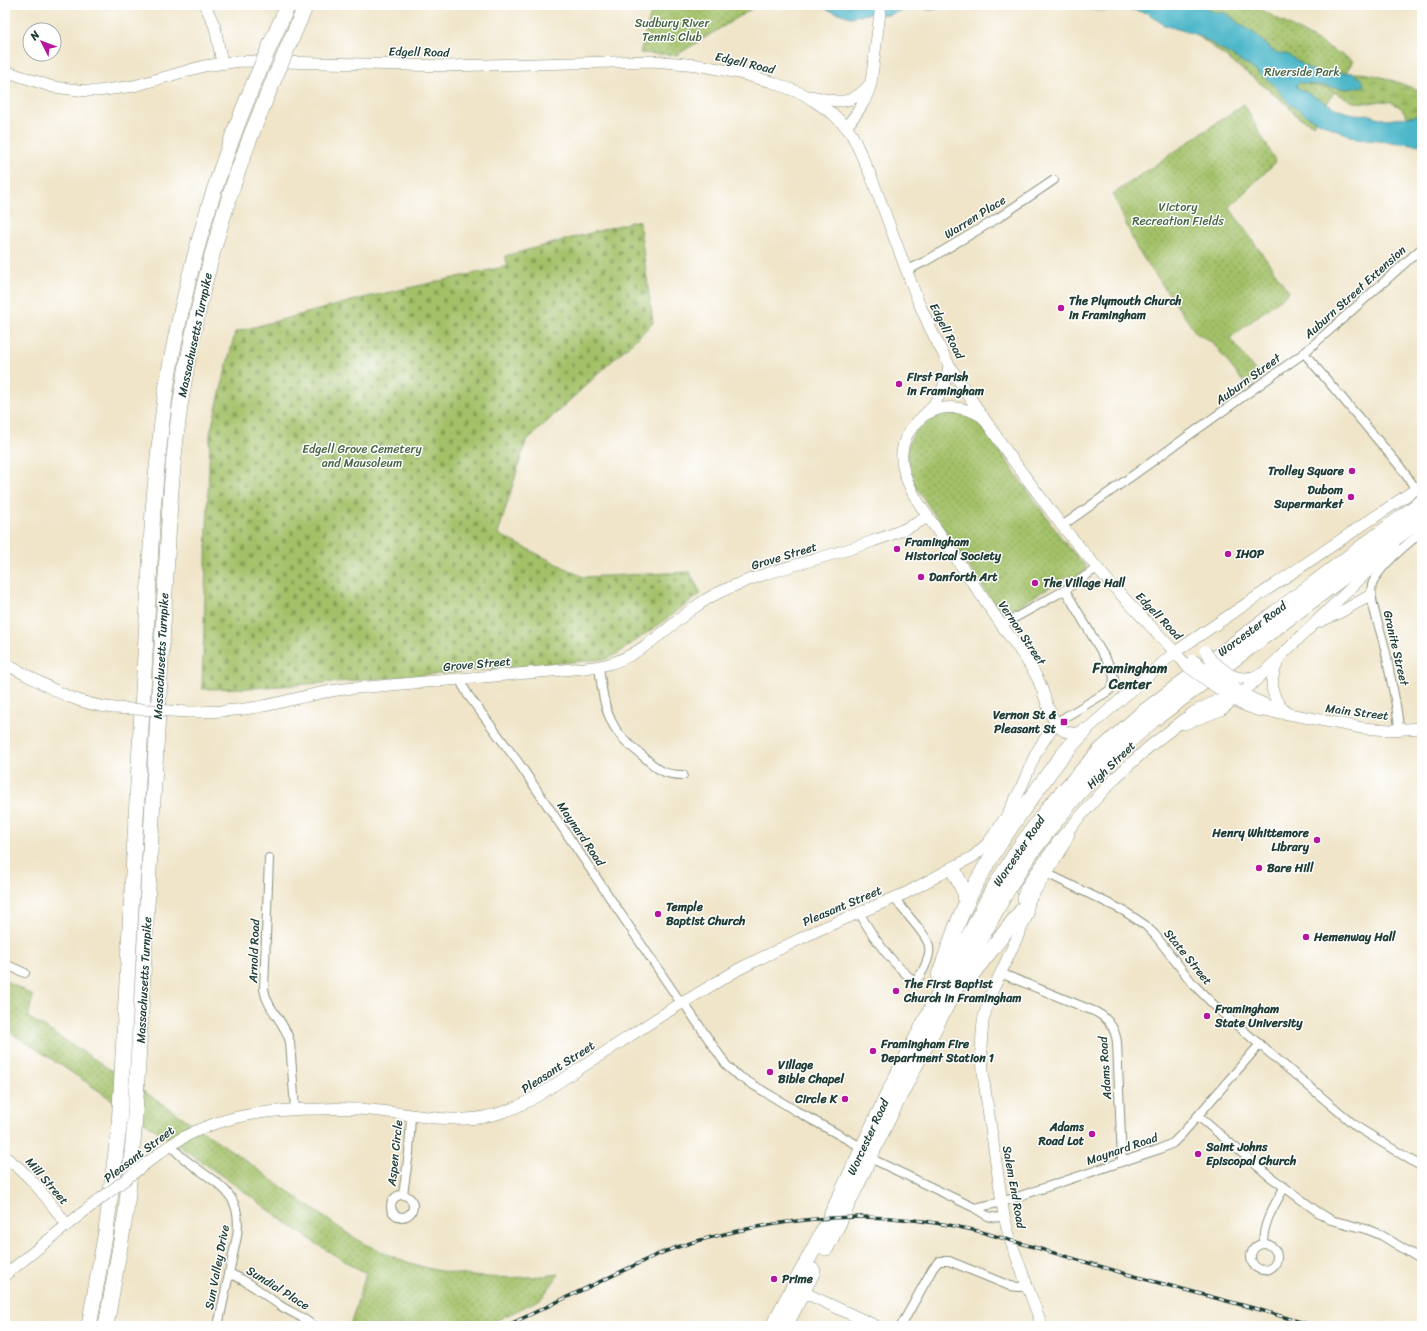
<svg xmlns="http://www.w3.org/2000/svg" width="1427" height="1331" font-family="Sriracha,sans-serif">
	<style>
		.grass { fill: url(#grass-dots); stroke: #617f4e }
		.wetland { fill: url(#wetland-marsh); stroke: #617f4e }
		.cemetery { fill: url(#cemetery-stones); stroke: #617f4e }
		.water { fill: #4db7c9; stroke: #367a7e }
		.lines { fill: none; stroke-linecap: round; stroke-linejoin: round }
		.street-casing { stroke: #88917e; stroke-width: 10 }
		.secondary-casing { stroke: #88917e; stroke-width: 12 }
		.highway-casing { stroke: #88917e; stroke-width: 16 }
		.street { stroke: #fff; stroke-width: 8 }
		.secondary { stroke: #fff; stroke-width: 11 }
		.highway { stroke: #fff; stroke-width: 15 }
		.rail-casing { stroke: #1f3d34; stroke-width: 3.5 }
		.rail { stroke: #fff; stroke-width: 2; stroke-dasharray: 6; stroke-linecap: butt }
		.secondary-bridge-casing { stroke: #88917e; stroke-width: 12; stroke-linecap: butt }
		.highway-bridge-casing { stroke: #88917e; stroke-width: 16; stroke-linecap: butt }
		.secondary-bridge { stroke: #fff; stroke-width: 11 }
		.highway-bridge { stroke: #fff; stroke-width: 15 }
		.poi-dot { fill: #b5179e; stroke: #fff; stroke-width: 1.5 }
		.labels { text-anchor: middle; dominant-baseline: central; stroke-width: 3; stroke-linejoin: round; paint-order: stroke }
		.park-label { font-size: 12px; fill: #476544; stroke: #fff }
		.street-label { font-size: 12px; fill: #1f3d34; stroke: #fff }
		.poi-label { font-size: 12px; font-weight: bold; fill: #1f3d34; stroke: #fff; text-anchor: start }
		.quarter-label { font-size: 14px; font-weight: bold; fill: #1f3d34; stroke: #fff }
	</style>
	<defs>
		<pattern id="grass-dots" width="8" height="8" patternUnits="userSpaceOnUse"><rect width="8" height="8" fill="#a3c168"/><path d="M2 2h.1M6 6h.1" fill="none" stroke="#849e56" stroke-width="1.8" stroke-linecap="round"/></pattern>
		<pattern id="wetland-marsh" width="20" height="14" patternUnits="userSpaceOnUse"><rect width="20" height="14" fill="#a3c168"/><path d="M1 5h8M5 5V1M11 12h8M15 12V8" fill="none" stroke="#849e56"/></pattern>
		<pattern id="cemetery-stones" width="16" height="16" patternUnits="userSpaceOnUse"><rect width="16" height="16" fill="#a3c168"/><path d="M2 7V4a2 2 0 0 1 4 0v3zM10 15v-3a2 2 0 0 1 4 0v3z" fill="#849e56"/></pattern>
	</defs>
	<rect width="100%" height="100%" fill="#fff"/>
	<filter id="ink" filterUnits="userSpaceOnUse"><feTurbulence type="fractalNoise" baseFrequency=".025" numOctaves="2"/><feDisplacementMap in="SourceGraphic" scale="8" xChannelSelector="R" yChannelSelector="G"/><feConvolveMatrix kernelMatrix="1 2 1 2 8 2 1 2 1" color-interpolation-filters="sRGB"/></filter>
	<filter id="wash" filterUnits="userSpaceOnUse"><feTurbulence type="fractalNoise" baseFrequency=".012" numOctaves="4" result="noise"/><feDisplacementMap in="SourceGraphic" scale="16" xChannelSelector="R" yChannelSelector="G"/><feGaussianBlur stdDeviation="0.9" result="paint"/><feColorMatrix in="noise" values="0 0 0 0 0 0 0 0 0 0 0 0 0 0 0 0 0 1.4 0 .05"/><feComposite in="paint" operator="in"/></filter>
	<g filter="url(#wash)">
		<rect width="100%" height="100%" fill="#f0e5c9"/>
		<g class="grass">
			<polygon points="653,5 758,5 677,55 640,53"/>
			<polygon points="1134,5 1253,5 1353,61 1314,125 1297,116 1286,104 1256,80 1189,29"/>
			<polygon points="1244,104 1276,162 1229,207 1289,292 1230,338 1260,377 1247,387 1213,343 1196,333 1137,249 1113,194"/>
			<path d="M948 413 965 414 978 421 1062 539 1086 567V573L1076 580 1066 577 1007 613 1001 614 999 612 916 487C897 452 909 422 948 413Z"/>
			<path d="M5 980 33 996 28 1017C83 1051 137 1087 191 1123 197 1127 203 1131 209 1135 242 1157 273 1181 306 1204 325 1217 343 1232 364 1243 424 1276 492 1283 559 1274L541 1299 485 1326H350L366 1273C317 1248 273 1212 228 1180 154 1129 81 1077 5 1029Z"/>
		</g>
		<path class="wetland" d="M1309 69C1330 77 1353 70 1374 75 1388 78 1402 84 1415 89L1422 90V125L1411 121 1400 107 1391 102 1380 101 1370 103 1353 102 1328 88 1308 85Z"/>
		<polygon class="cemetery" points="639,220 653,323 526,441 498,534 583,577 690,572 701,594 617,654 606,659 401,677 254,688 202,689 210,434 235,332 363,298 508,266 505,256"/>
		<g class="water">
			<polygon points="821,5 954,5 930,10 920,7 909,8 888,15 872,13 851,17 828,10"/>
			<polygon points="1055,5 1201,5 1214,12 1225,13 1229,15 1238,23 1255,34 1274,52 1289,55 1309,69 1317,72 1352,73 1362,79 1364,86 1349,89 1302,83 1299,83 1296,85 1298,88 1339,110 1349,113 1360,115 1367,114 1387,120 1422,115 1422,145 1357,139 1312,119 1290,104 1272,83 1249,66 1198,35 1164,25 1148,13 1127,9 1116,11 1087,9 1078,7"/>
		</g>
	</g>
	<g filter="url(#ink)">
		<g class="lines">
			<g class="street-casing">
				<g id="street">
					<polyline points="906,271 926,261 998,218 1054,180"/>
					<polyline points="1304,353 1398,464 1416,489"/>
					<polyline points="1062,526 1304,353 1422,248"/>
					<polyline points="1002,625 1065,590 1097,568"/>
					<path d="M599 666C602 691 604 715 620 735 627 743 635 750 643 756 657 769 663 775 683 775"/>
					<polyline points="461,678 462,684 468,695 518,762 681,1003"/>
					<path d="M1055 723 1107 692C1116 686 1115 677 1111 668L1065 590"/>
					<path d="M1399 730C1398 711 1394 693 1390 675 1388 665 1387 655 1384 645 1381 630 1368 599 1372 585 1377 568 1408 543 1422 532"/>
					<path d="M269 858 264 989C267 1010 285 1021 290 1042L295 1109"/>
					<polyline points="1042,871 1124,911 1145,925 1155,935 1193,984 1219,1010 1357,1127 1422,1167"/>
					<path d="M859 912C873 938 892 963 915 982 921 976 924 969 927 961 929 956 930 951 929 946 927 934 903 912 895 898"/>
					<polyline points="5,964 25,973"/>
					<path d="M1000 973 1096 1012C1109 1019 1115 1028 1117 1042L1122 1161"/>
					<polyline points="683,1002 727,1066 737,1075 796,1111 863,1148"/>
					<polyline points="1198,1116 1268,1175 1318,1212 1331,1220 1366,1229 1381,1235 1422,1260"/>
					<path d="M171 1144C176 1153 183 1158 191 1164 220 1186 243 1194 237 1236L218 1326"/>
					<path d="M870 1158 975 1208C985 1215 991 1220 1004 1216"/>
					<polyline points="403,1194 409,1153 411,1115"/>
					<circle cx="402" cy="1206" r="11"/>
					<polyline points="975,1208 1002,1202 1160,1149 1173,1143 1182,1134 1260,1044"/>
					<circle cx="1264" cy="1257" r="13"/>
					<path d="M1263 1244C1263 1222 1274 1206 1284 1188"/>
					<path d="M228 1273C248 1280 264 1295 281 1306 292 1313 304 1317 313 1326"/>
					<polyline points="901,1326 933,1268 939,1261 949,1261 1010,1286 1019,1287 1028,1285"/>
				</g>
			</g>
			<g class="secondary-casing">
				<g id="secondary">
					<polyline points="205,5 215,27 222,63"/>
					<polyline points="5,71 53,87 87,91 98,91 134,86 204,66 241,61 447,66 653,61 698,65 739,73 772,82 803,94 814,101 833,114 846,127 852,135 871,176 918,301 930,328 949,365 978,410 1012,459 1062,526 1110,583 1175,652 1187,666"/>
					<path d="M812 96C837 102 851 107 869 85"/>
					<path d="M846 127C858 112 866 102 871 83L881 5"/>
					<path d="M949 365C947 379 943 392 934 404 921 421 904 428 902 453 899 483 931 520 947 544 964 571 983 598 1001 624 1012 640 1024 655 1034 672 1037 677 1040 683 1042 689 1049 710 1055 742 1085 731L1175 652 1422 485"/>
					<path d="M927 414C944 403 967 407 983 417"/>
					<polyline points="1319,622 1339,613 1371,595"/>
					<path d="M1278 662C1269 680 1270 697 1285 711"/>
					<path d="M5 664C45 683 67 703 114 708"/>
					<path d="M1231 675C1242 680 1251 679 1261 674"/>
					<polyline points="1223,681 1249,697 1275,709"/>
					<polyline points="1216,687 1241,704 1256,710 1263,711 1289,714 1362,728 1390,730 1422,728"/>
					<path d="M189 712C213 712 239 711 263 706 290 701 317 692 345 689L585 668C593 667 601 666 609 664 651 652 679 612 718 593 767 569 822 560 873 541 892 535 911 527 928 517"/>
					<polyline points="1184,724 1221,710 1249,687 1394,546"/>
					<polyline points="1027,904 1060,852 1069,834"/>
					<path d="M161 1152C207 1117 263 1109 320 1109 340 1108 360 1109 380 1111 443 1118 481 1131 539 1095L667 1012 739 969 816 931 906 893 974 856 988 843 1006 817 1020 790 1036 753 1055 723"/>
					<path d="M5 1157C31 1175 48 1200 67 1225"/>
					<polyline points="5,1275 82,1213"/>
					<polyline points="803,1292 876,1326"/>
					<polyline points="1042,1326 1010,1239 1004,1216 984,1082 981,1047 983,1021 990,996 1028,914 1028,907 1023,899 1023,896 1026,887 1060,839 1115,778 1150,746 1194,712 1216,701 1234,699"/>
				</g>
			</g>
			<g class="highway-casing">
				<g id="highway">
					<polyline points="272,41 288,5"/>
					<polyline points="290,42 306,5"/>
					<polyline points="953,869 965,893 966,905"/>
					<path d="M939 975C948 951 955 927 966 904 983 866 1007 831 1032 797 1048 774 1064 751 1085 731"/>
					<polyline points="966,982 1027,904"/>
					<path d="M826 1248C849 1204 868 1159 890 1115 913 1069 937 1023 961 978 983 935 1004 891 1032 852 1067 803 1107 759 1153 720L1422 518"/>
					<path d="M89 1326 106 1231 119 1127 153 510C157 465 161 421 168 377 186 276 214 177 254 83"/>
					<path d="M106 1326 126 1212 134 1132 168 539C170 495 174 450 180 406 197 296 227 187 272 84"/>
					<polyline points="773,1326 830,1218 890,1090 992,891 1019,848 1050,806 1102,749 1141,714 1422,502"/>
					<polyline points="785,1326 813,1271"/>
				</g>
			</g>
			<use href="#street" class="street"/>
			<use href="#secondary" class="secondary"/>
			<use href="#highway" class="highway"/>
			<g class="rail-casing">
				<path id="rail" d="M506 1326 652 1257C681 1244 711 1237 742 1230 824 1213 896 1212 978 1231L1137 1277 1257 1309 1314 1326"/>
			</g>
			<use href="#rail" class="rail"/>
			<g class="secondary-bridge-casing">
				<g id="secondary-bridge">
					<polyline points="1205,651 1212,661 1231,675"/>
					<polyline points="1193,660 1223,681"/>
					<polyline points="1187,666 1216,687"/>
					<polyline points="114,708 189,712"/>
					<polyline points="82,1213 161,1152"/>
				</g>
			</g>
			<g class="highway-bridge-casing">
				<g id="highway-bridge">
					<polyline points="254,83 272,41"/>
					<polyline points="272,84 290,42"/>
				</g>
			</g>
			<use href="#secondary-bridge" class="secondary-bridge"/>
			<use href="#highway-bridge" class="highway-bridge"/>
		</g>
	</g>
	<g class="poi-dot">
		<circle cx="1061" cy="308" r="4"/>
		<circle cx="899" cy="384" r="4"/>
		<circle cx="1352" cy="471" r="4"/>
		<circle cx="1351" cy="497" r="4"/>
		<circle cx="897" cy="549" r="4"/>
		<circle cx="1228" cy="554" r="4"/>
		<circle cx="921" cy="577" r="4"/>
		<circle cx="1035" cy="583" r="4"/>
		<rect x="1060" y="718" width="8" height="8" rx="2"/>
		<circle cx="1317" cy="840" r="4"/>
		<circle cx="1259" cy="868" r="4"/>
		<circle cx="658" cy="914" r="4"/>
		<circle cx="1306" cy="937" r="4"/>
		<circle cx="896" cy="991" r="4"/>
		<circle cx="1207" cy="1016" r="4"/>
		<circle cx="873" cy="1051" r="4"/>
		<circle cx="770" cy="1072" r="4"/>
		<circle cx="845" cy="1099" r="4"/>
		<circle cx="1092" cy="1134" r="4"/>
		<circle cx="1198" cy="1154" r="4"/>
		<circle cx="774" cy="1279" r="4"/>
	</g>
	<g class="labels">
		<g class="park-label">
			<text x="672" y="23">Sudbury River<tspan x="672" dy="14">Tennis Club</tspan></text>
			<text x="1302" y="72">Riverside Park</text>
			<text x="1178" y="207">Victory<tspan x="1178" dy="14">Recreation Fields</tspan></text>
			<text x="362" y="449">Edgell Grove Cemetery<tspan x="362" dy="14">and Mausoleum</tspan></text>
		</g>
		<g class="street-label">
			<text transform="translate(419 52) rotate(1)">Edgell Road</text>
			<text transform="translate(745 63) rotate(13)">Edgell Road</text>
			<text transform="translate(975 217) rotate(-32)">Warren Place</text>
			<text transform="translate(1355 292) rotate(-42)">Auburn Street Extension</text>
			<text transform="translate(947 331) rotate(63)">Edgell Road</text>
			<text transform="translate(195 335) rotate(-78)">Massachusetts Turnpike</text>
			<text transform="translate(1248 379) rotate(-36)">Auburn Street</text>
			<text transform="translate(784 556) rotate(-17)">Grove Street</text>
			<text transform="translate(1159 616) rotate(46)">Edgell Road</text>
			<text transform="translate(1252 629) rotate(-37)">Worcester Road</text>
			<text transform="translate(1022 633) rotate(56)">Vernon Street</text>
			<text transform="translate(1396 648) rotate(77)">Granite Street</text>
			<text transform="translate(161 656) rotate(-87)">Massachusetts Turnpike</text>
			<text transform="translate(477 664) rotate(-5)">Grove Street</text>
			<text transform="translate(1357 712) rotate(7)">Main Street</text>
			<text transform="translate(1111 765) rotate(-44)">High Street</text>
			<text transform="translate(581 834) rotate(56)">Maynard Road</text>
			<text transform="translate(1019 851) rotate(-56)">Worcester Road</text>
			<text transform="translate(842 906) rotate(-23)">Pleasant Street</text>
			<text transform="translate(254 951) rotate(-88)">Arnold Road</text>
			<text transform="translate(1188 957) rotate(51)">State Street</text>
			<text transform="translate(144 980) rotate(-87)">Massachusetts Turnpike</text>
			<text transform="translate(558 1067) rotate(-33)">Pleasant Street</text>
			<text transform="translate(1105 1068) rotate(-94)">Adams Road</text>
			<text transform="translate(868 1137) rotate(-65)">Worcester Road</text>
			<text transform="translate(1122 1149) rotate(-19)">Maynard Road</text>
			<text transform="translate(395 1153) rotate(-84)">Aspen Circle</text>
			<text transform="translate(139 1154) rotate(-37)">Pleasant Street</text>
			<text transform="translate(47 1181) rotate(49)">Mill Street</text>
			<text transform="translate(1014 1187) rotate(80)">Salem End Road</text>
			<text transform="translate(217 1267) rotate(-79)">Sun Valley Drive</text>
			<text transform="translate(278 1288) rotate(32)">Sundial Place</text>
		</g>
		<g class="poi-label">
			<text x="1069" y="301">The Plymouth Church<tspan x="1069" dy="14">in Framingham</tspan></text>
			<text x="907" y="377">First Parish<tspan x="907" dy="14">in Framingham</tspan></text>
			<text x="1344" y="471" text-anchor="end">Trolley Square</text>
			<text x="1343" y="490" text-anchor="end">Dubom<tspan x="1343" dy="14">Supermarket</tspan></text>
			<text x="905" y="542">Framingham<tspan x="905" dy="14">Historical Society</tspan></text>
			<text x="1236" y="554">IHOP</text>
			<text x="929" y="577">Danforth Art</text>
			<text x="1043" y="583">The Village Hall</text>
			<text x="1056" y="715" text-anchor="end">Vernon St &amp;<tspan x="1056" dy="14">Pleasant St</tspan></text>
			<text x="1309" y="833" text-anchor="end">Henry Whittemore<tspan x="1309" dy="14">Library</tspan></text>
			<text x="1267" y="868">Bare Hill</text>
			<text x="666" y="907">Temple<tspan x="666" dy="14">Baptist Church</tspan></text>
			<text x="1314" y="937">Hemenway Hall</text>
			<text x="904" y="984">The First Baptist<tspan x="904" dy="14">Church in Framingham</tspan></text>
			<text x="1215" y="1009">Framingham<tspan x="1215" dy="14">State University</tspan></text>
			<text x="881" y="1044">Framingham Fire<tspan x="881" dy="14">Department Station 1</tspan></text>
			<text x="778" y="1065">Village<tspan x="778" dy="14">Bible Chapel</tspan></text>
			<text x="837" y="1099" text-anchor="end">Circle K</text>
			<text x="1084" y="1127" text-anchor="end">Adams<tspan x="1084" dy="14">Road Lot</tspan></text>
			<text x="1206" y="1147">Saint Johns<tspan x="1206" dy="14">Episcopal Church</tspan></text>
			<text x="782" y="1279">Prime</text>
		</g>
		<g class="quarter-label">
			<text x="1130" y="668">Framingham<tspan x="1130" dy="16">Center</tspan></text>
		</g>
	</g>
	<rect width="1427" height="1331" fill="none" stroke="#fff" stroke-width="20"/>
	<g transform="translate(42 42) rotate(312)"><circle r="19" fill="#ffffff" stroke="#a5b1ae"/>
	<path d="M0-3L7 15L0 10L-7 15Z" fill="#b5179e"/>
	<text y="-6" font-size="11" font-weight="bold" text-anchor="middle" fill="#1f3d34">N</text>
	</g>
</svg>
